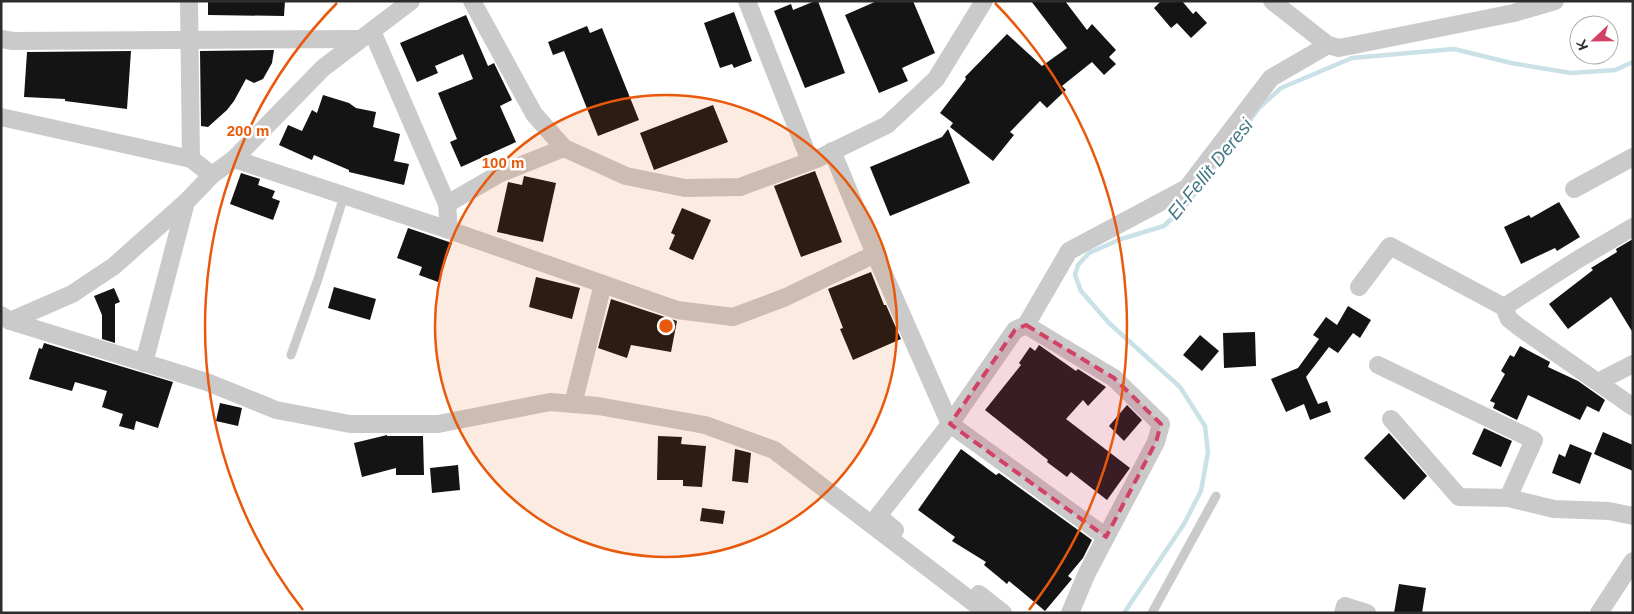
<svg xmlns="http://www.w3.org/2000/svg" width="1634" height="614" font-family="Arial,sans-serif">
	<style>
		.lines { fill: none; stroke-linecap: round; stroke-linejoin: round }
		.stream { stroke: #cae1e7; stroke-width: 4.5 }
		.building { fill: #141414 }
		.service { stroke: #cacaca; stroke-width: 9 }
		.minor { stroke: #cacaca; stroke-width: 18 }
		.marked { fill: #d14265; fill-opacity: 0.2; stroke: #d14265; stroke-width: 4; stroke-dasharray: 10 6; stroke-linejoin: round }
		.ring { fill: none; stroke: #e8590c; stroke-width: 2.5 }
		.labels { text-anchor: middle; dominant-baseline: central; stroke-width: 5; stroke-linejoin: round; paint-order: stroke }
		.water-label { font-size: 19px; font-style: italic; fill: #447886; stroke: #fff }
		.centre { fill: #e8590c; stroke: #fff; stroke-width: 2.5 }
		.ring-label { font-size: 15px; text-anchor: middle; font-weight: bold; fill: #e8590c; stroke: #fff; stroke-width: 5; stroke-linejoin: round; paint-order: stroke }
	</style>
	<rect width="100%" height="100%" fill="#fff"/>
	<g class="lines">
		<polyline class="stream" points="1124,613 1184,524 1201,491 1208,452 1205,426 1180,387 1109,323 1081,291 1075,275 1078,265 1089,253 1121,239 1164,226 1187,204 1260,107 1281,88 1352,58 1454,49 1511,63 1571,73 1615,70 1633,62"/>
	</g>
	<g class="building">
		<polygon points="208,1 285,1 284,16 208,15"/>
		<polygon points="815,1 818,1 845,73 805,88 774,11 791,4 793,10"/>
		<polygon points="877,1 913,1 935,53 902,68 908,81 879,93 845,15"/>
		<polygon points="1031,1 1065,1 1087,30 1092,24 1116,50 1109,57 1116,64 1104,75 1092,62 1062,86 1066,90 1047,108 1040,101 1010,132 1014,135 993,161 950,127 953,123 940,113 966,79 965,77 1007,34 1042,66 1067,48"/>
		<polygon points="1161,1 1182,1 1193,14 1196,11 1207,23 1191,38 1177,23 1171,28 1154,8"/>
		<polygon points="734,12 752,61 734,68 732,64 720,68 704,23"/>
		<polygon points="466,15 488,66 494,63 512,100 500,106 516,142 461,167 450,142 457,139 438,93 473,79 463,54 435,66 438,73 417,82 400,43"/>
		<polygon points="587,26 590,33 602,28 639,120 598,136 564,51 553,55 548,42"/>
		<polygon points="274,50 272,63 263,79 254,83 246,79 234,101 227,110 208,127 201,126 200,51"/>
		<polygon points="131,51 127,109 65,101 65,99 24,97 27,52"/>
		<polygon points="323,95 349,103 356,108 376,112 373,127 400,134 394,161 409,164 404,185 349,172 349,170 314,155 312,160 279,145 288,125 302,131 312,110 317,113"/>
		<polygon points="713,105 728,142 654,170 640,133"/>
		<polygon points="948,129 970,183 890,216 870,167 942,137"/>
		<polygon points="815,171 842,242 801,257 774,186"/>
		<polygon points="241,173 260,179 258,185 275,191 272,198 280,201 273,220 230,204"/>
		<polygon points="524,176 556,183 543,242 497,232 508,182 522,185"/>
		<polygon points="1559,202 1580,237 1557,251 1555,248 1521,264 1504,227 1529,215 1531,218"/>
		<polygon points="682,208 711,220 693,260 669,249 675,235 671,233"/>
		<polygon points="408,228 452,243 438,282 419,275 422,267 397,258"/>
		<polygon points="1633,239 1633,333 1611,297 1568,329 1549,304 1593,270 1591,268 1617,252 1616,249"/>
		<polygon points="871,272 884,305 886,305 901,339 853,360 840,329 843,328 828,289"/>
		<polygon points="536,277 580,288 572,319 529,307"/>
		<polygon points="334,287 376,299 370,320 328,308"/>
		<polygon points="114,288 120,302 115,304 115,343 102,339 102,315 94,296"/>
		<polygon points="611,299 677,321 671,352 631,345 627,358 598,348"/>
		<polygon points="1348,306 1371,320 1360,338 1353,333 1338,353 1329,347 1306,377 1318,404 1327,401 1331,412 1310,420 1304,404 1286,412 1271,379 1298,368 1319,339 1313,335 1326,317 1337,325"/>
		<polygon points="1255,332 1256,366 1224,368 1223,333"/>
		<polygon points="1200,335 1219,351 1202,371 1183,355"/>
		<polygon points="44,343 173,382 158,428 136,421 134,430 119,426 123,414 102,407 107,391 75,382 72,391 29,379 39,348 42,349"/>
		<polygon points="1039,345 1076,371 1078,369 1106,387 1088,406 1083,400 1066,419 1130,468 1107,500 1071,472 1067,477 1047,462 1048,460 985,410 1021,365 1019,363 1030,347 1035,351"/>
		<polygon points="1520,346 1550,362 1548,367 1578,381 1605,400 1599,412 1587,406 1580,420 1528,395 1517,420 1493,408 1495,403 1490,401 1505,374 1501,371 1510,355 1514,357"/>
		<polygon points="220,403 242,408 238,426 216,421"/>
		<polygon points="1127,405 1142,420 1124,441 1109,426"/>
		<polygon points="1484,428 1512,441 1501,467 1472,454"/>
		<polygon points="1603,432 1633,445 1633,471 1594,454"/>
		<polygon points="1389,433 1427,476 1404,500 1364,458"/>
		<polygon points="387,435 387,436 423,436 424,475 396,475 396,468 362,477 354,443"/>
		<polygon points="658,436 682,437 681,444 706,446 702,487 683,486 683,480 657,480"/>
		<polygon points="1570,444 1592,453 1580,484 1552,473 1559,454 1565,457"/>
		<polygon points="735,449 751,453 748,483 732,481"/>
		<polygon points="961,449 996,475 999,473 1092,540 1083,558 1068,576 1072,579 1045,611 1009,581 1007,584 984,565 986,562 952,541 955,537 918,510"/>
		<polygon points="458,465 460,490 432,493 430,468"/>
		<polygon points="702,508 725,511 723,524 700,521"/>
		<polygon points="1399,584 1426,588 1422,613 1394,613"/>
	</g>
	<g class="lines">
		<g class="service">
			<polyline points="291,355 318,279 344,196"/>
			<polyline points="1152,613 1216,496"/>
		</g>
		<g class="minor">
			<polyline points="189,1 191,159"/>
			<polyline points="472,1 534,114 564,148 626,176 685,188 740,187 819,158 887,125 936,79 984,1"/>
			<polyline points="747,1 810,161"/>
			<polyline points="1272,1 1328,45 1339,48 1514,13 1555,1"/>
			<polyline points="372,31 447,204"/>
			<polyline points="1,39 13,41 361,39"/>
			<polyline points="1,117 191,159 212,175"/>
			<polyline points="832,151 875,254 950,424 1106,537"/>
			<polyline points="234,159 449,230 677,310 733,317 786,297 875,254"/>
			<polyline points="1574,189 1633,157"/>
			<polyline points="1633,227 1577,260 1504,307 1509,319 1519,327 1633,407"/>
			<polyline points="449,230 447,204 499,174 564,148"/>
			<polyline points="1359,287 1390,246 1504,307"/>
			<polyline points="1,315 10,321 207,382 276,410 350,424 438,424 550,402 598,406 705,425 774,450 987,613"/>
			<polyline points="10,321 72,294 114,266 186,202 212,175 234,159 323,68 411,1"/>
			<polyline points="1026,325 1069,251 1187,188 1271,78 1328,45"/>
			<polyline points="144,363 186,202"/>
			<polyline points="1378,365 1534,440 1508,498"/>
			<polyline points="1598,382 1633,364"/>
			<polyline points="573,404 603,284"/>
			<polyline points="1391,419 1459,497 1508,498 1554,509 1609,511 1633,516"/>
			<polyline points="895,530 878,516 950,424 1015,330 1026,325 1114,378 1161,424 1156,442 1087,573 1070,613"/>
			<polyline points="979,594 1003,613"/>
			<polyline points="1343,613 1345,606 1367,613"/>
			<polyline points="1599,613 1633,561"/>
		</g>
	</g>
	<path class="marked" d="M1026 325 1114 378 1161 424 1156 442 1106 537 950 424 1015 330Z"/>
	<circle cx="666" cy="326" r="231" fill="#e8590c" fill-opacity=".12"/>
	<g class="ring">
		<circle cx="666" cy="326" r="231"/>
		<path d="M303 610A461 461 0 0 1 337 3M995 3A461 461 0 0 1 1029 610"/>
	</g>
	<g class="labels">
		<g class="water-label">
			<text transform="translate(1210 169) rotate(-51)">El-Fellit Deresi</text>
		</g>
	</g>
	<circle cx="666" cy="326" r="8" class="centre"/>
	<g class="ring-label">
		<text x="248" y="136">200 m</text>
		<text x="503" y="168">100 m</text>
	</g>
	<rect width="1634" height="614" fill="none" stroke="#2d2d2d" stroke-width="5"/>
	<g transform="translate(1594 40) rotate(248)"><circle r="24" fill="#ffffff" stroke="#ababab"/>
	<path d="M0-4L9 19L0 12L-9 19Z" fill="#d14265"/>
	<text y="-8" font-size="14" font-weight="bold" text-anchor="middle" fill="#2d2d2d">K</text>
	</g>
</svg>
